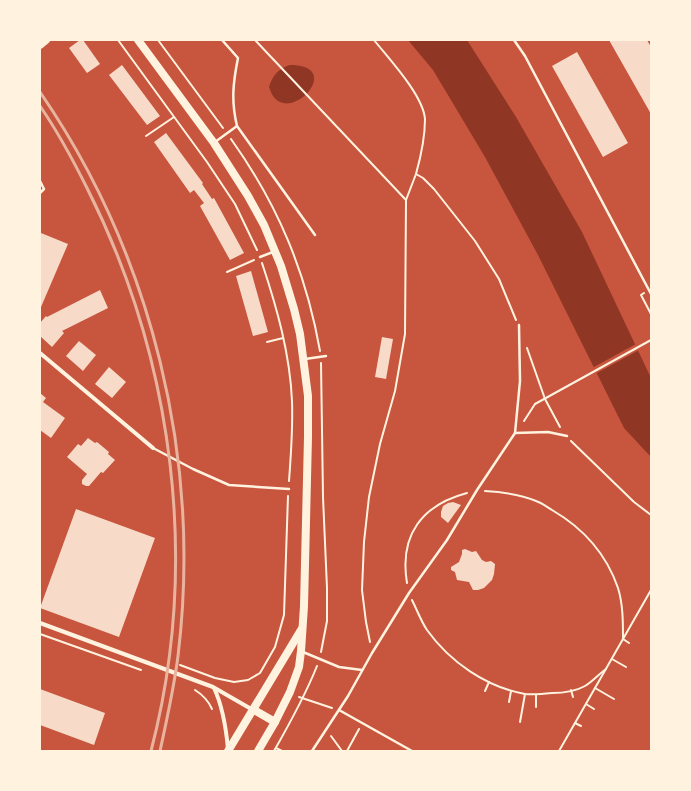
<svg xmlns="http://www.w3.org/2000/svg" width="691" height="791" font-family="'Work Sans',sans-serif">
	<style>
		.water { fill: #8f3625 }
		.pier { fill: #c8553d }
		.building { fill: #f7dbc8 }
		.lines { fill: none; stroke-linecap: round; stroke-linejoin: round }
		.path { stroke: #fff3e0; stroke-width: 2 }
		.service { stroke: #fff3e0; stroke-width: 2.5 }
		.minor { stroke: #fff3e0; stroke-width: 4 }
		.secondary { stroke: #fff3e0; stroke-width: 8 }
		.rail { stroke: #e9b49f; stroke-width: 3 }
	</style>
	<rect width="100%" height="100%" fill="#c8553d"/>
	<g class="water">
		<polygon points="408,40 467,40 516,117 582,232 651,378 651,457 624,428 538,255 485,157 433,70"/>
		<path d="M290 65C339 65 302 112 280 102 273 99 271 92 269 87 273 75 278 69 290 65Z"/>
	</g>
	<polygon class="pier" points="636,344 639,350 595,374 592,368"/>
	<g class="building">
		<polygon points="80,40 83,40 100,64 87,73 69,48"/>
		<polygon points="609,40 647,40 651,47 651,114"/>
		<polygon points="577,52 628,143 603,157 552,66"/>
		<polygon points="122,65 160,116 147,125 109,75"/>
		<polygon points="166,133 203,183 202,184 212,199 214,198 244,253 230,260 200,206 204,203 194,190 190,193 154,142"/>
		<polygon points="41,233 68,244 41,307 40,307"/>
		<polygon points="251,271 268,332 253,336 236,276"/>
		<polygon points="100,290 108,308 62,331 64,333 52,347 40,336 40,323 46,316 47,317"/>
		<polygon points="382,337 393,339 386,379 375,377"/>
		<polygon points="79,341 96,355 83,371 66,356"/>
		<polygon points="109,367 126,382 112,398 95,384"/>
		<polygon points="40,393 46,398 43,402 65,418 51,438 40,430"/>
		<polygon points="88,438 95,443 97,442 109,452 108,454 115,460 103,473 101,472 89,486 86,486 82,484 82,480 87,474 67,457 78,444 81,446"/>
		<polygon points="453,502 461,505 448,523 441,517 441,512 443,506 448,503"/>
		<polygon points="76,509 155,538 119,637 40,608"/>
		<polygon points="465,549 472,552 476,551 482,560 486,562 491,561 495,564 494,574 492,580 484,588 478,590 473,590 469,582 457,580 455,572 451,570 451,567 459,562 462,554 462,550"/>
		<polygon points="40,689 105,713 94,745 40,725"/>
	</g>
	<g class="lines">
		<g class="path">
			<polyline points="118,40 207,162 235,204 257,250"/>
			<polyline points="158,40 223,128"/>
			<polyline points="255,40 406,200"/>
			<path d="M374 40C389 59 423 95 425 119 425 138 421 156 416 174L423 178 434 189 475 241 499 279 516 320"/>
			<polyline points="146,136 174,117"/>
			<path d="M231 139C278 205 306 272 320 351"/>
			<path d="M262 263C277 308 290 354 292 401 293 428 291 455 289 481"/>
			<polyline points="227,272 254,260"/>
			<polyline points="644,293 641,295 651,314"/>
			<polyline points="267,342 283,338"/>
			<polyline points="527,348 545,399 560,427"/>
			<polyline points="524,421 535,404 651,340"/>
			<polyline points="571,441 634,502 651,515"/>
			<path d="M485 491C502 492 520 494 536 501 542 503 547 507 552 510 583 528 606 553 618 588 623 604 623 622 623 639L629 643"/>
			<path d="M407 583C399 535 422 505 467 493"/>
			<path d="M412 600C417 610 421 621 427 630 450 662 486 687 525 694 534 695 543 694 552 693 562 693 576 691 585 686 592 682 599 674 606 669"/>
			<polyline points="40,634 141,670"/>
			<polyline points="370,642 366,622 362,590 364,542 369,497 380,444 395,391 405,334 406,200 416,174"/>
			<polyline points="321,652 327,621 327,588 323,497 321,363"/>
			<polyline points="612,659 626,667"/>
			<polyline points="180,665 215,678 234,682 248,680 260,673 275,647 284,615 288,496"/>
			<polyline points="595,688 614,699"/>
			<path d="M195 690C203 695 208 700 212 709"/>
			<polyline points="571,690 573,697"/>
			<polyline points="485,691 489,682"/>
			<polyline points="299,697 332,708"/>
			<polyline points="509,702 511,691"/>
			<polyline points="586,704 594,709"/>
			<polyline points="536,707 536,695"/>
			<polyline points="520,722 525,694"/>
			<polyline points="575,723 581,726"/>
			<polyline points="331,736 342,751"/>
			<polyline points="276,748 282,751"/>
			<path d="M274 751C290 723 305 696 317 666"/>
			<polyline points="347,751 359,729"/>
			<polyline points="559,751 651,590"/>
		</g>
		<g class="service">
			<path d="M222 40 238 58C233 83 231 101 237 126L315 235"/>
			<polyline points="514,40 525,56 651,294"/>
			<polyline points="215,142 237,126"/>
			<polyline points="40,181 44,189 40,193"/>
			<polyline points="260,257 273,252"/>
			<polyline points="305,359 326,356"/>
			<polyline points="515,433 548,432 567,436"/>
			<polyline points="153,448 193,469 229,485 289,489"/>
			<polyline points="303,652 339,667 362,670"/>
			<polyline points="339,710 412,751"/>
			<polyline points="312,751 348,696 372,653 409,593 447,540 477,490 515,433 520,381 519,325"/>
		</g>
		<g class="minor">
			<polyline points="40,353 153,448"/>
			<polyline points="40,623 213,687 253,710"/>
			<path d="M214 688C223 707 226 727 228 749"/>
		</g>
		<g class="secondary">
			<polyline points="138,40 214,143 248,196 264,225 281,266 294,309 300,334 308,396 308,437 304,606 301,651 299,667 290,692 275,722 258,751"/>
			<polyline points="40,45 46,40"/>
			<polyline points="254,710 275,722"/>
			<polyline points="228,751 301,630"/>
		</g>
		<g class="rail">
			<path d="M40 92C152 255 202 459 178 656 174 688 167 719 160 751"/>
			<path d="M40 106C58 132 73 160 87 188 174 360 200 564 151 751"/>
		</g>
	</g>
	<rect width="691" height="791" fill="none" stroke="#fff3e0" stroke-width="82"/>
</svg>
